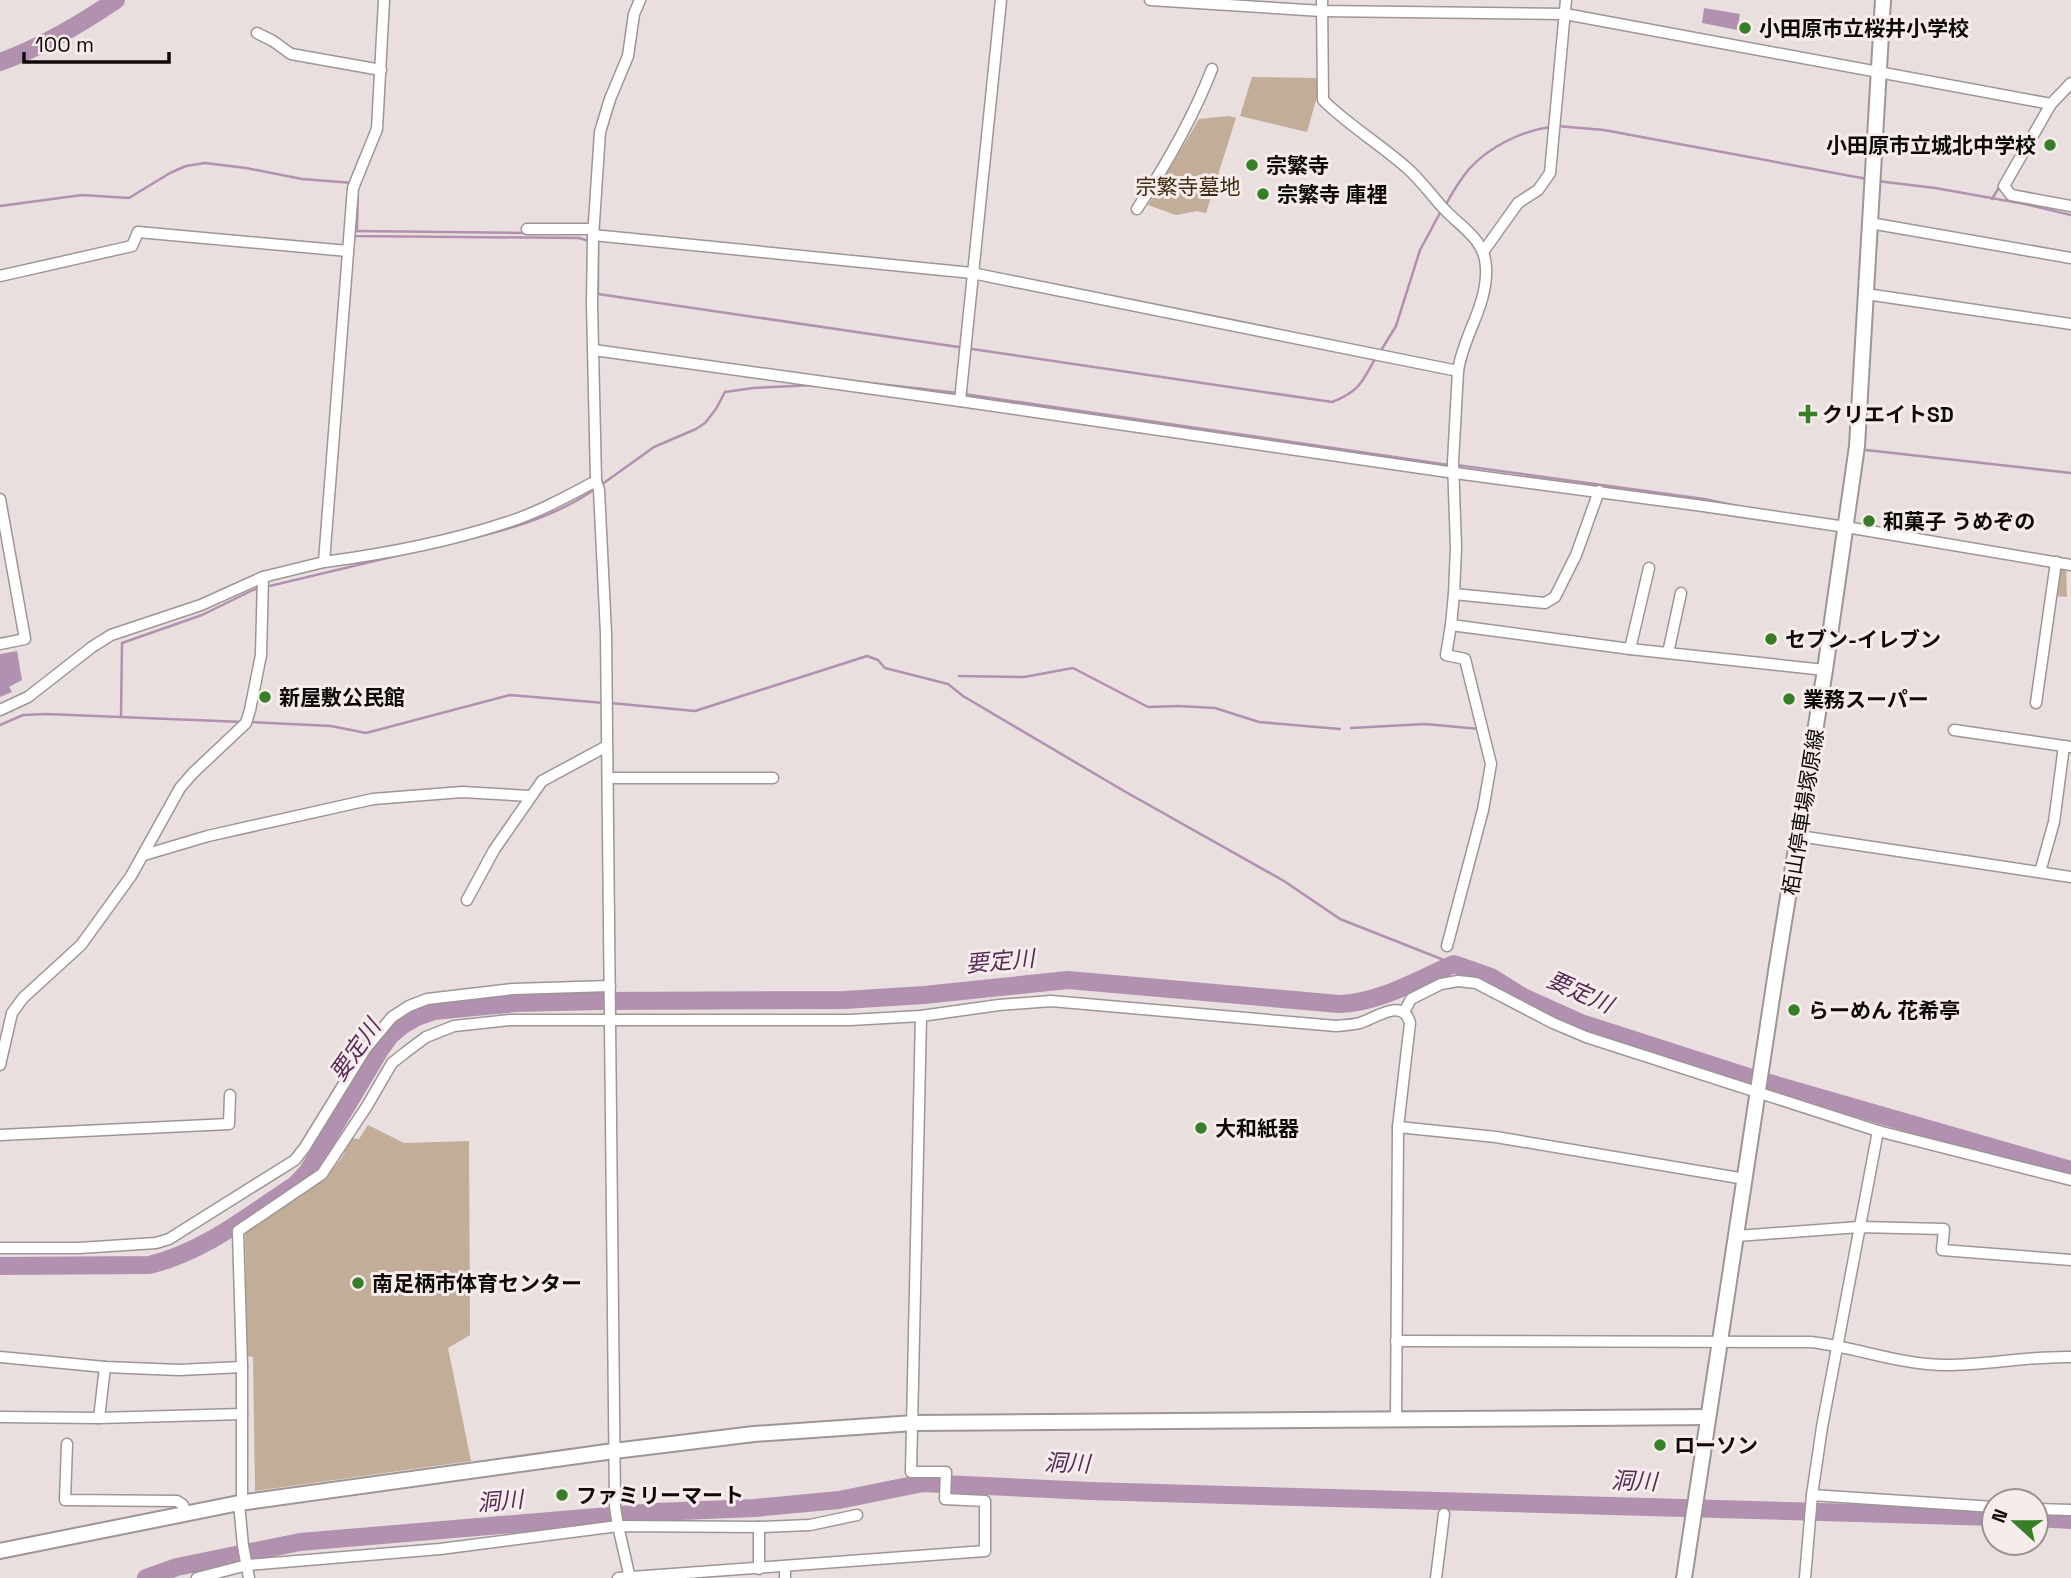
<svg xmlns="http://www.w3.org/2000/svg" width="2071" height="1578" font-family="'Space Grotesk','Noto Sans JP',sans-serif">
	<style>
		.green { fill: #c2ad98 }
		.water { fill: #b290af }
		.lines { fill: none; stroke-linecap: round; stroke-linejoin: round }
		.stream { stroke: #b290af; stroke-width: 2.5 }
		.river { stroke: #b290af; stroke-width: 18 }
		.street-casing { stroke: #9e9595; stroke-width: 13 }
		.secondary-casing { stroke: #9e9595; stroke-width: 18 }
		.street { stroke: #fff; stroke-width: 10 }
		.secondary { stroke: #fff; stroke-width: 14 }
		.poi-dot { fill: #367f26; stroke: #f6ecec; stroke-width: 2.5 }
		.labels { text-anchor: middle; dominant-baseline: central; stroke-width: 6; stroke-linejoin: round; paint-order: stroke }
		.poi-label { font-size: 21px; font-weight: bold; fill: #0e0a0a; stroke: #f6ecec; text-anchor: start }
		.park-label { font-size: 21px; fill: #422a0f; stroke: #f6ecec }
		.street-label { font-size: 21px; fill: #0e0a0a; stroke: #f6ecec }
		.water-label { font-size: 23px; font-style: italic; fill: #572b55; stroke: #f6ecec }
	</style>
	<rect width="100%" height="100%" fill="#e9dfdf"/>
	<g class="green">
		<polygon points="1252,77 1318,78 1318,93 1307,132 1240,116"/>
		<polygon points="1229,116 1236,118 1206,213 1197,211 1176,215 1148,205 1199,119"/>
		<polygon points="2058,567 2066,568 2067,597 2054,596"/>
		<path d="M368 1125 404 1143 469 1141 470 1335 448 1348 471 1461 255 1491 253 1357 247 1356 245 1230C280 1208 323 1189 345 1152L343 1150 351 1138 359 1139Z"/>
	</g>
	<g class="water">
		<polygon points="1704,8 1740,14 1737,30 1702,23"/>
		<polygon points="17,651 22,680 9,687 12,692 0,697 0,654"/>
	</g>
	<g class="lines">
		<g class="stream">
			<polyline points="1557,126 1604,130 1867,179"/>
			<polyline points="1877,181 1935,188 2025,204 2071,215"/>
			<polyline points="358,184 357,231 354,231 354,236 579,238 589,241"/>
			<polyline points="1992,199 2001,184"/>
			<polyline points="0,206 82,195 129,198 170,173 186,166 205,163 246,168 302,179 353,183"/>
			<path d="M1445 206C1452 193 1460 180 1469 169 1489 147 1521 131 1550 127"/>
			<polyline points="357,231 526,233"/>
			<path d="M596 242H598V294L1332 402C1360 391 1362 382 1376 357"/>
			<polyline points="1380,352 1396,326 1420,250 1441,211"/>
			<polyline points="826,378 958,393"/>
			<polyline points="964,394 1449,465"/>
			<polyline points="1866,450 2071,473"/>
			<polyline points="1456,465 1704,499 1747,508"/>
			<polyline points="601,485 654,447 696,429 705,423 716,409 725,392 753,388 814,385"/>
			<path d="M455 542C503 531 554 518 595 489"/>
			<polyline points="959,676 1024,677 1073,668 1148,707 1178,706 1215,708 1259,722 1340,729"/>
			<polyline points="611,703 695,711 867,656 878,660 885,668 948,684 963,696 1124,791 1284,881 1340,919 1454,964"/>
			<polyline points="121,717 122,643 202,615 253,590 404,554"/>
			<polyline points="250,722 331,726 366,733 510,695 604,703"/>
			<polyline points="0,725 23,715 46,714 243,722"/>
			<polyline points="1351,728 1425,724 1480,729"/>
		</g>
		<g class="river">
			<path d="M0 62C42 47 79 25 116 0"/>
			<path d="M0 1266 149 1265C204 1252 249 1215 295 1185L308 1171 380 1050 390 1036 403 1025 417 1017 434 1011 516 1003 600 1001 844 1000 924 995 1068 980 1339 1004C1379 1003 1417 980 1454 964L1491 977 1523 997 1581 1023 1752 1078 2071 1170"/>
			<polyline points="2036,1518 2071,1520"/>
			<polyline points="146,1578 177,1567 300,1542 656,1512 755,1508 839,1500 923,1483 1090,1491 1994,1517"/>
		</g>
		<g class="street-casing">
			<g id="street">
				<path d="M384 0 377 129 353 188 324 562C385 554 451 541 508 522 539 512 568 496 596 481L592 304 593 237 600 132 610 99 628 56 634 14 640 0"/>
				<polyline points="1150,0 1322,11 1565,14 2051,104"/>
				<path d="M1322 0 1323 100C1348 125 1380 144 1407 168 1422 181 1433 198 1447 212 1464 229 1485 241 1486 267 1488 306 1463 335 1458 371L1453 462 1456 547 1454 594 1545 603 1555 597 1576 555 1599 491"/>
				<polyline points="257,33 273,41 291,54 381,70"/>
				<polyline points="2071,83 2051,104 2004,186 2011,195 2071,206"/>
				<path d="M1137 209C1166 165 1193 118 1212 69"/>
				<polyline points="1870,223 2071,258"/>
				<polyline points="527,229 593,229"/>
				<polyline points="593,235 972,273 1458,371"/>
				<polyline points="1483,252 1518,203 1538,190 1550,173 1566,0"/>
				<polyline points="0,276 132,246 138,232 348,251"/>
				<polyline points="1866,294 2071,324"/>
				<polyline points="594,350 960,401 1455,473 1703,506 1846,527 2071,565"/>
				<polyline points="960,401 1001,0"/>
				<polyline points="596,481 599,490 606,633 615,1507 618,1526 630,1578"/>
				<polyline points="0,499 25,639 0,644"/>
				<polyline points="1454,594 1451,625 1630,649 1825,670"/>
				<polyline points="1630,649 1649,568"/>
				<polyline points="1668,653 1681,593"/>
				<polyline points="2036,703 2056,562"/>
				<polyline points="0,710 28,697 92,647 111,635 201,605 263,577 324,562"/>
				<polyline points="1954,730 2071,747"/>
				<polyline points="608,778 773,778"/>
				<polyline points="1799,836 2071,877"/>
				<polyline points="144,855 208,836 373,799 462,792 530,796"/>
				<polyline points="2040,872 2054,822 2064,746"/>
				<polyline points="467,900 494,850 542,781 607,746"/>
				<polyline points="1447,946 1483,810 1491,764 1465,659 1446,655 1451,625"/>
				<polyline points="1404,1012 1411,999 1441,984 1458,981 1476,983 1553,1023 1586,1037 1878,1131 1822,1427 1812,1495 1805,1578"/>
				<polyline points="0,1065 12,1013 23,998 81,945 131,876 180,788 193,773 246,723 250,710 261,655 263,577"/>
				<polyline points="1398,1127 1496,1137 1745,1179"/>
				<polyline points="1878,1131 2071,1180"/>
				<polyline points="0,1135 229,1124 230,1095"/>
				<polyline points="1737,1236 1859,1227 1944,1229 1942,1250 2071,1260"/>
				<polyline points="0,1248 79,1248 156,1243 169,1239 295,1160 305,1147 366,1048 392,1017 409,1006 427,999 513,989 610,986"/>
				<path d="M1396 1341 1811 1342C1856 1347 1900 1365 1946 1365 1987 1365 2029 1356 2071 1357"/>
				<polyline points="0,1357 105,1367 179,1370 242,1367"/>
				<polyline points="0,1417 99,1418 242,1414"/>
				<polyline points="99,1418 105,1367"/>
				<polyline points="67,1444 65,1500 177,1501 183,1505 185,1513"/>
				<polyline points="1812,1495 1994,1507"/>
				<path d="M242 1502V1367L238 1231 322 1174 367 1106 392 1063 406 1052 426 1037 454 1026 510 1020H850L921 1016 999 1005 1051 1001 1336 1026C1344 1025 1352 1025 1360 1023 1376 1018 1403 997 1410 1023L1398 1127 1396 1419"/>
				<polyline points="239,1503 243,1546 249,1578"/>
				<polyline points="2036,1509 2071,1510"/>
				<polyline points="759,1527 759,1569"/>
				<polyline points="197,1578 247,1565 440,1549 618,1526 759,1527 810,1525 857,1515"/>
				<polyline points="618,1578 985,1551 985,1501 945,1499 946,1472 911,1472 921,1016"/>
				<polyline points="785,1578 785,1566"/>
				<polyline points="1436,1578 1444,1514"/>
			</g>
		</g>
		<g class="secondary-casing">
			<g id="secondary">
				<polyline points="0,1551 239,1503 614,1451 754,1434 914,1423 1708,1417"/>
				<polyline points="1684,1578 1777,965 1825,670 1857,446 1883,0"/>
			</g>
		</g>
		<use href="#street" class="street"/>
		<use href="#secondary" class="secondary"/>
	</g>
	<g class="poi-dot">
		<circle cx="1745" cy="28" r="7"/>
		<circle cx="2050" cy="145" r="7"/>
		<circle cx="1252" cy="165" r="7"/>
		<circle cx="1263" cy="194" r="7"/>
		<path d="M1804.5 403.5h7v7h7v7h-7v7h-7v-7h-7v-7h7z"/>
		<circle cx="1869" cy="521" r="7"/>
		<circle cx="1771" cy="639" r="7"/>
		<circle cx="265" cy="697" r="7"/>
		<circle cx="1789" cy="699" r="7"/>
		<circle cx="1794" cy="1010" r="7"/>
		<circle cx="1201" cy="1128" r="7"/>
		<circle cx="358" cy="1283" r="7"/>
		<circle cx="1660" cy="1445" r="7"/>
		<circle cx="562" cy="1495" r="7"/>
	</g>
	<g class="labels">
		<g class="poi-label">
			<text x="1759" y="28">小田原市立桜井小学校</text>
			<text x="2036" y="145" text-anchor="end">小田原市立城北中学校</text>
			<text x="1266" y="165">宗繁寺</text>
			<text x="1277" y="194">宗繁寺 庫裡</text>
			<text x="1822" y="414">クリエイトSD</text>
			<text x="1883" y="521">和菓子 うめぞの</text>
			<text x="1785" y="639">セブン-イレブン</text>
			<text x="279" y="697">新屋敷公民館</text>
			<text x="1803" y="699">業務スーパー</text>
			<text x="1808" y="1010">らーめん 花希亭</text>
			<text x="1215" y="1128">大和紙器</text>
			<text x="372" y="1283">南足柄市体育センター</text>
			<text x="1674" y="1445">ローソン</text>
			<text x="576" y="1495">ファミリーマート</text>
		</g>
		<g class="park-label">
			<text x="1188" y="186">宗繁寺墓地</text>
		</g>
		<g class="street-label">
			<text transform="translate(1803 812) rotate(-81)">栢山停車場塚原線</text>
		</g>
		<g class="water-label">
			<text transform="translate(1000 961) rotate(-5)">要定川</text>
			<text transform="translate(1580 992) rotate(24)">要定川</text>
			<text transform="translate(355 1050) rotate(-55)">要定川</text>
			<text transform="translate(1067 1463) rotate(2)">洞川</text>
			<text transform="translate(1634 1481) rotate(2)">洞川</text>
			<text transform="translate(500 1501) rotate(-5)">洞川</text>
		</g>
	</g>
	<g transform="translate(2015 1522) rotate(291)"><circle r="33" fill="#f6ecec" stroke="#999292" stroke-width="2"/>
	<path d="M0-5L12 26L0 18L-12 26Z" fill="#367f26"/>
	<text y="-10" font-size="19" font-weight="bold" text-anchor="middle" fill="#0e0a0a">N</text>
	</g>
	<path d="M24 52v10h145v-10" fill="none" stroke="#0e0a0a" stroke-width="3.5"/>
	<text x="35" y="52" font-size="21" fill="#0e0a0a" stroke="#f6ecec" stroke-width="5" paint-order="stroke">100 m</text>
</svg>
